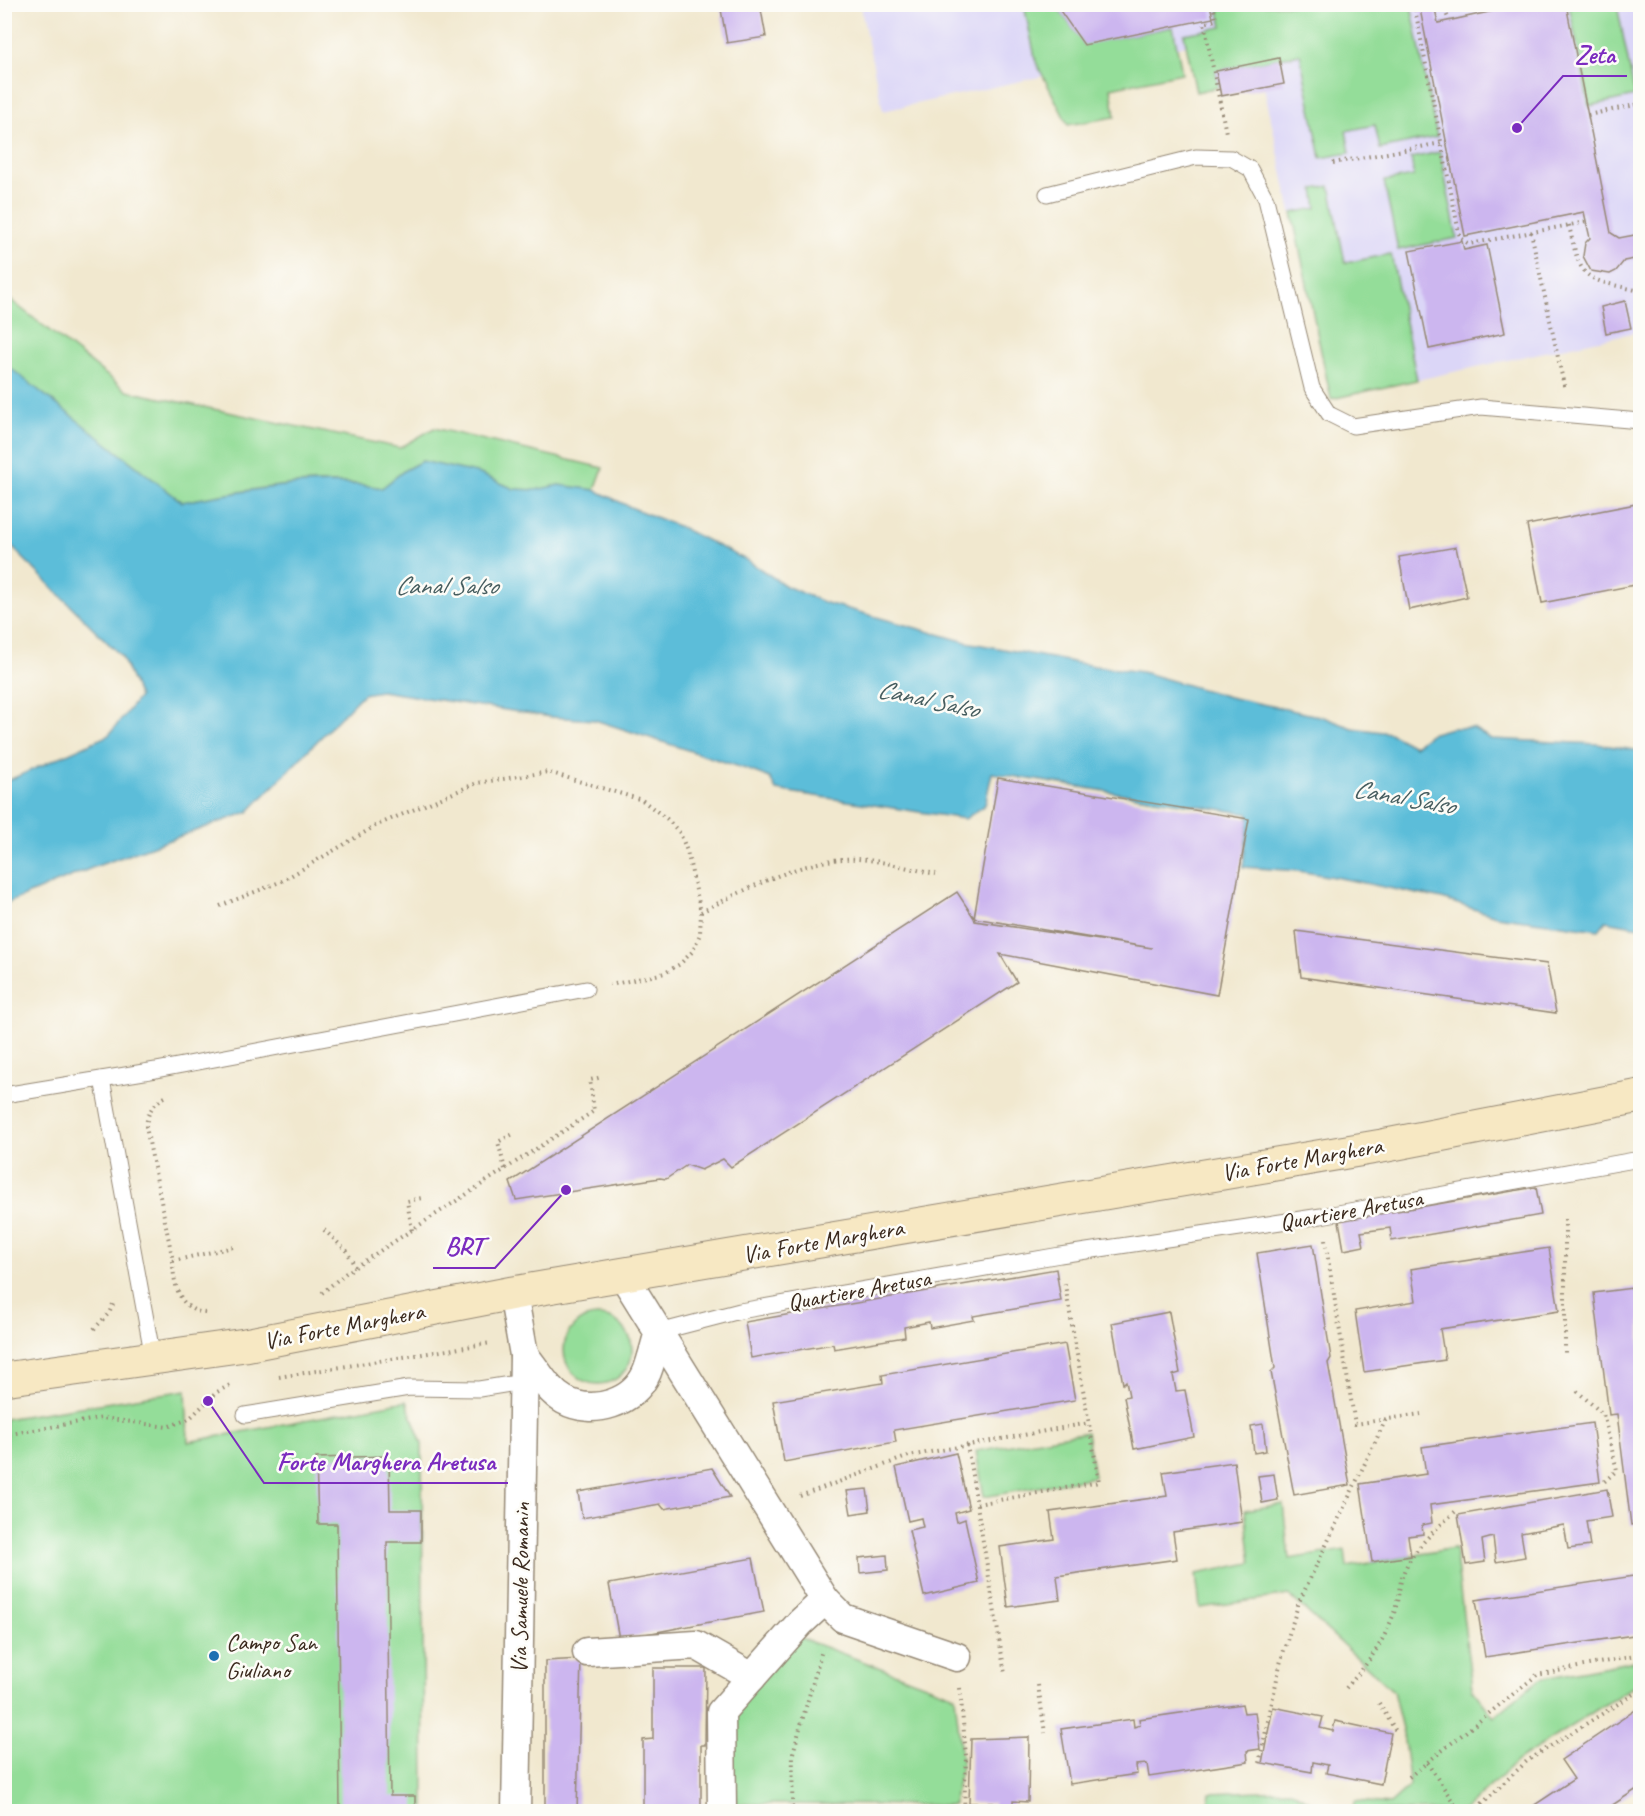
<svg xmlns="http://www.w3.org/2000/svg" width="1645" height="1816" font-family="Caveat,sans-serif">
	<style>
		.built { fill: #dbd6f7 }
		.green { fill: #94dd99; stroke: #68845c; stroke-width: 1.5 }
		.water { fill: #5bbdd9; stroke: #4b747c; stroke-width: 1.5 }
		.building { fill: #ccb6ef; fill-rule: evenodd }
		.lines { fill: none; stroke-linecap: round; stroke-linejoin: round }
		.lane-casing { stroke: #968976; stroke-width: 17 }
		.street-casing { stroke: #968976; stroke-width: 31 }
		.secondary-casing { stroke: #968976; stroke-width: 35 }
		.path { stroke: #968976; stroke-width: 4; stroke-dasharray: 1.5 4.5; stroke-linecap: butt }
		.lane { stroke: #fff; stroke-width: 15 }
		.street { stroke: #fff; stroke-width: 28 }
		.secondary { stroke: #f7e8c3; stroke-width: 33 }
		.poi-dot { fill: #1f6fb2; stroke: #fdfcf7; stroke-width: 2 }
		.labels { text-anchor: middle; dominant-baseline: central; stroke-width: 5; stroke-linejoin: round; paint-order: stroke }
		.street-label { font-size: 24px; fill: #3b2a1e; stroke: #fdfcf7 }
		.poi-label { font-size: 24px; fill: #3b2a1e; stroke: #fdfcf7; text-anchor: start }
		.water-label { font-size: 26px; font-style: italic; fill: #465d5f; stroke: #fdfcf7 }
		.leader { fill: none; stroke: #7b2cbf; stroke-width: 2 }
		.callout-dot { fill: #7b2cbf; stroke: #fdfcf7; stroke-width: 2 }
		.callout-label { font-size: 26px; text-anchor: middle; font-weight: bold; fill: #7b2cbf; stroke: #fdfcf7; stroke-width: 5; stroke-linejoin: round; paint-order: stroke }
	</style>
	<rect width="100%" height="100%" fill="#fdfcf7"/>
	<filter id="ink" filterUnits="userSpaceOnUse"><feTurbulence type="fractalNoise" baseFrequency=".0167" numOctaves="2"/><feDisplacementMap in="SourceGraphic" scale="12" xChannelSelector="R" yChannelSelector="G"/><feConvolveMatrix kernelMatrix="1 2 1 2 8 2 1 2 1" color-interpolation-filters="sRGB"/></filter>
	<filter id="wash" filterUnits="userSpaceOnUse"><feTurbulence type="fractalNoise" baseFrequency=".008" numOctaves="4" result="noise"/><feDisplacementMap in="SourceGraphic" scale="24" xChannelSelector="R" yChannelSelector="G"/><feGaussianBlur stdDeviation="1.35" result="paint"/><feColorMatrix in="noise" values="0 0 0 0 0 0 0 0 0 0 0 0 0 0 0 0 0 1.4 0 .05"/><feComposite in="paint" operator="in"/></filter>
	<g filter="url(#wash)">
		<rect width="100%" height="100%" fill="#f1e8cf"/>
		<polygon class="built" points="860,5 1640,5 1640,331 1331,399 1252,31 883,111"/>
		<g class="green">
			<polygon points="1024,5 1056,5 1084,44 1173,27 1182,73 1111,88 1115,117 1068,125 1036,62"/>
			<polygon points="1218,5 1411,5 1437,137 1380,149 1375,125 1346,131 1350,153 1321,158 1300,54 1216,71 1219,87 1196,92 1184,34 1222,27"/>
			<polygon points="1569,5 1617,5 1635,96 1589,106"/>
			<polygon points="1440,152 1457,238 1398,250 1384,181 1414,176 1411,158"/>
			<polygon points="1330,186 1345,263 1391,254 1417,380 1331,399 1292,213 1317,208 1314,189"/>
			<path d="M4 295 127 391 400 448 434 428 603 468 595 490 559 485 536 490 514 489 480 474 422 461 405 470 382 488C316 474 248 491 182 502L5 364Z"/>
			<circle cx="598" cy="1350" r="34"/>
			<polygon points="186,1390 188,1442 406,1401 422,1444 424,1811 5,1812 5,1419"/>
			<polygon points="1087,1432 1094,1477 984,1497 976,1451"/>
			<polygon points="1283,1504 1289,1559 1345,1550 1347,1567 1455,1548 1472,1689 1494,1717 1540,1679 1640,1660 1640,1682 1518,1760 1464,1811 1351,1811 1356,1801 1390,1804 1410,1786 1403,1733 1393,1691 1289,1595 1200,1608 1196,1574 1251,1563 1245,1510"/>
			<polygon points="798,1637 955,1696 962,1761 953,1805 730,1804 728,1718"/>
			<polygon points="1290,1790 1325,1811 1207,1811 1210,1793"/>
		</g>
		<path class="water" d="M5 364 182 502C248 491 315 475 382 488L405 470 422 461 480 474 514 489 536 490 559 485 595 490 630 507 680 527 748 561 786 586 823 602 966 642 1094 666 1142 672 1229 697 1323 717 1352 728 1390 733 1414 746 1430 734 1451 728H1473L1491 739 1597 744 1640 751V927L1606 921 1599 930 1496 916 1442 899 1340 878 1298 871 1243 867 1249 814 992 773 985 805 965 819 776 790 770 778 749 770 595 720 551 717 381 691 363 694 248 812 94 867 5 904V782L109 735 139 697 122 657 5 540Z"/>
		<g id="blocks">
			<g class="building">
				<polygon points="720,4 760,4 766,37 727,43"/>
				<polygon points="1419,4 1434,4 1438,23 1526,4 1566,4 1611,233 1619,238 1640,234 1640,258 1624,261 1616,271 1610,274 1591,271 1583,256 1585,243 1590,238 1584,212 1465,236"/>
				<polygon points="1056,5 1210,5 1213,18 1084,45"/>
				<polygon points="1279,58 1284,84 1221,96 1216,71"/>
				<polygon points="1462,241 1464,250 1487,245 1505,333 1429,349 1409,251"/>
				<polygon points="1625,301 1631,328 1606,333 1601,307"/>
				<polygon points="1636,504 1640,531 1640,584 1542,603 1527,525"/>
				<polygon points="1456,547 1467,597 1409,610 1399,557"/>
				<path d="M998 778 1249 819 1217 995 1000 954 1017 982 731 1167 723 1159 701 1170 687 1165 666 1179 660 1178 516 1200 510 1182 957 892 974 918ZM974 918 1152 948 975 921Z"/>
				<polygon points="1296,931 1547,964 1556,1013 1301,977"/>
				<polygon points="1536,1187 1541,1215 1392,1241 1390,1228 1361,1232 1364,1246 1344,1250 1339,1221"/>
				<polygon points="1313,1244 1331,1358 1328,1363 1350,1485 1294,1495 1271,1372 1275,1368 1257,1253"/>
				<polygon points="1549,1248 1559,1311 1440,1329 1445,1360 1364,1372 1355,1311 1416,1301 1411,1269"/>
				<polygon points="1056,1269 1061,1301 973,1316 974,1320 930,1328 929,1322 904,1327 905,1337 834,1349 833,1344 751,1358 745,1322"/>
				<polygon points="1640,1287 1640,1524 1631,1525 1617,1414 1609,1415 1594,1293"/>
				<polygon points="1169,1312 1180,1373 1173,1375 1176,1391 1185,1390 1194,1437 1134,1449 1124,1397 1129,1396 1126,1381 1123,1384 1112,1323"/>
				<polygon points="1065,1344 1075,1400 894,1430 896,1442 784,1462 773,1401 883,1383 882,1375"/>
				<polygon points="1592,1423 1600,1482 1430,1505 1432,1523 1422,1525 1423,1534 1408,1536 1411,1556 1372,1562 1360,1484 1426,1474 1422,1447"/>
				<polygon points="1263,1424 1266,1451 1254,1453 1251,1426"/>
				<polygon points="956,1453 969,1509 955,1513 957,1522 965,1519 979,1583 924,1596 909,1530 923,1527 921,1518 908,1521 896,1467"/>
				<polygon points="389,1456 390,1510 421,1510 421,1542 387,1542 390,1796 415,1796 415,1812 340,1812 337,1524 318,1524 316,1458"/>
				<polygon points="1234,1462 1242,1522 1173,1532 1177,1559 1057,1576 1060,1600 1008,1607 1000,1547 1054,1539 1050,1512 1167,1496 1163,1472"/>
				<polygon points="712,1468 730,1497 664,1509 660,1504 582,1518 578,1492"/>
				<polygon points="1274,1474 1278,1500 1262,1503 1258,1476"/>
				<polygon points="867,1489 870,1511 851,1514 847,1491"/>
				<polygon points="1607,1489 1612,1517 1586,1521 1590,1546 1568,1549 1564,1525 1521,1533 1525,1557 1496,1562 1493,1537 1482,1540 1485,1562 1466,1565 1458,1515"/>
				<polygon points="887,1555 888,1570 860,1573 859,1558"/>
				<polygon points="753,1558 764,1612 619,1639 609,1584"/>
				<polygon points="1640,1575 1640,1634 1485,1657 1476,1600"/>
				<polygon points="581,1659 577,1812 545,1812 545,1661"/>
				<polygon points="653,1668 706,1668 705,1745 701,1745 701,1812 643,1812 643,1740 653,1739"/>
				<polygon points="1242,1704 1244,1713 1255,1712 1260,1749 1247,1751 1248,1762 1149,1777 1147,1764 1136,1765 1137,1774 1070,1784 1061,1729 1133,1719 1134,1727 1140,1725 1139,1719"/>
				<polygon points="1273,1707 1323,1717 1320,1728 1333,1731 1335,1721 1391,1733 1381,1784 1326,1773 1328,1765 1313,1762 1312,1772 1262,1763"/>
				<polygon points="1640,1707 1640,1787 1602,1812 1532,1812 1530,1808 1574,1779 1561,1760"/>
				<polygon points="1029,1737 1028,1802 1013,1801 1013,1812 992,1812 993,1803 969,1803 971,1739"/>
				<polygon points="760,1808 784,1810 783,1812 760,1812"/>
			</g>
		</g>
	</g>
	<g filter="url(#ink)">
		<use href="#blocks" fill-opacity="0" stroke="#968976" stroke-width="1.5"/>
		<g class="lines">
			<g class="lane-casing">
				<g id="lane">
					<polyline points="1047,194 1196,157 1231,158 1250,169 1266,199 1312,388 1329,414 1353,426 1481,407 1640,421"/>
					<polyline points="102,1079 153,1358"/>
					<polyline points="4,1095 156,1070 586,989"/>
					<polyline points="659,1332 740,1311 1060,1255 1321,1216 1640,1159"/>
					<polyline points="245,1415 409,1388 479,1389 523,1382"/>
				</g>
			</g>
			<g class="street-casing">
				<g id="street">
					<polyline points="623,1275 825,1600 843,1618 957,1657"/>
					<polyline points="513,1293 524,1355 516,1812"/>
					<path d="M524 1355C537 1369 546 1390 564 1400 593 1416 634 1403 647 1372 652 1359 655 1345 659 1332"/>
					<polyline points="587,1652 696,1645 752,1677"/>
					<polyline points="722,1812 721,1712 800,1623 825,1600"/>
				</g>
			</g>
			<g class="secondary-casing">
				<polyline id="secondary" points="4,1379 245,1345 513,1293 1382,1146 1640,1096"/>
			</g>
			<g class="path">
				<polyline points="1213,4 1216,20 1204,23 1226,133"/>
				<polyline points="1414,4 1460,238 1469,244 1586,222"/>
				<polyline points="1442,4 1449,20"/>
				<polyline points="1588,115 1640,104"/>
				<polyline points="1333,163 1447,142"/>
				<path d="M1569 225C1581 283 1584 278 1640 291"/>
				<polyline points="1531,232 1565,390"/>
				<polyline points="220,906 282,881 377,825 477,783 548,772 642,800 667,819 680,833 687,851 701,912 700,934 693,951 680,964 665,973 610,985"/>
				<path d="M701 912C742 891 811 855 858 859 884 861 910 869 936 874"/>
				<path d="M165 1097C153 1103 147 1113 146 1127L173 1261C173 1283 179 1311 206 1313"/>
				<polyline points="505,1169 498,1142 513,1134"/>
				<polyline points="1640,1207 1640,1209"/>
				<polyline points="1565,1219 1565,1354"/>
				<polyline points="324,1230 347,1251 355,1267"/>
				<polyline points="412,1230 407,1201 422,1198"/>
				<polyline points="1325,1240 1355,1424 1421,1414"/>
				<polyline points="173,1261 233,1247"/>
				<polyline points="322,1293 346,1273 594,1111 590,1080 602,1077"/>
				<polyline points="94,1329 109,1313 114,1302"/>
				<polyline points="279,1377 491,1343"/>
				<polyline points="1577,1391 1603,1414 1617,1470 1604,1482"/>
				<polyline points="4,1435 103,1418 167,1427 189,1419 217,1392 230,1385"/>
				<polyline points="967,1445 1005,1674"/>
				<polyline points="800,1496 909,1456 1089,1423"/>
				<polyline points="977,1504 1099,1482 1064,1279"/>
				<polyline points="1038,1685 1045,1733"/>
				<polyline points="960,1688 966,1756 964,1812"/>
				<path d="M1346 1688C1367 1665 1385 1641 1395 1610 1399 1597 1399 1582 1405 1569 1416 1546 1438 1527 1457 1510"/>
				<polyline points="1379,1703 1397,1733"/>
				<polyline points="1259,1763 1281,1660 1299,1602 1386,1419"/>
				<polyline points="1427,1763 1460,1812"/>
				<polyline points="1409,1777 1537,1675 1640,1655"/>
				<polyline points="792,1807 793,1753 822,1650"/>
				<polyline points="1473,1812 1527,1761 1640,1690"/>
			</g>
			<use href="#lane" class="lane"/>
			<use href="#street" class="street"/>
			<use href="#secondary" class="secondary"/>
		</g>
	</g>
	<circle class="poi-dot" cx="214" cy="1656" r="6"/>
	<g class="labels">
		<g class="street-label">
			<text transform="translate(1302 1159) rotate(-10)">Via Forte Marghera</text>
			<text transform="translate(1351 1210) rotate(-10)">Quartiere Aretusa</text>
			<text transform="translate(823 1241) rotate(-10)">Via Forte Marghera</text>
			<text transform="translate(859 1290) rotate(-10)">Quartiere Aretusa</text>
			<text transform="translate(344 1326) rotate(-11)">Via Forte Marghera</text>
			<text transform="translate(520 1588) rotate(-89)">Via Samuele Romanin</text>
		</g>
		<g class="poi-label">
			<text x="226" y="1642">Campo San<tspan x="226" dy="28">Giuliano</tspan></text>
		</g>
		<g class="water-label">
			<text x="446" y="585">Canal Salso</text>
			<text transform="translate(928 699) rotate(12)">Canal Salso</text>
			<text transform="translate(1404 797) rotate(10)">Canal Salso</text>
		</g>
	</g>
	<path class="leader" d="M1517 128L1563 76H1627M566 1190L495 1268H433M208 1401L264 1483H508"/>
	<g class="callout-dot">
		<circle cx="1517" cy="128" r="6"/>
		<circle cx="566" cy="1190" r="6"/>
		<circle cx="208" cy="1401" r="6"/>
	</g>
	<g class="callout-label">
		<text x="1595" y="63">Zeta</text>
		<text x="464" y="1255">BRT</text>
		<text x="386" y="1470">Forte Marghera Aretusa</text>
	</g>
	<rect width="1645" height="1816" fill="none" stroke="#fdfcf7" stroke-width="24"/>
</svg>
